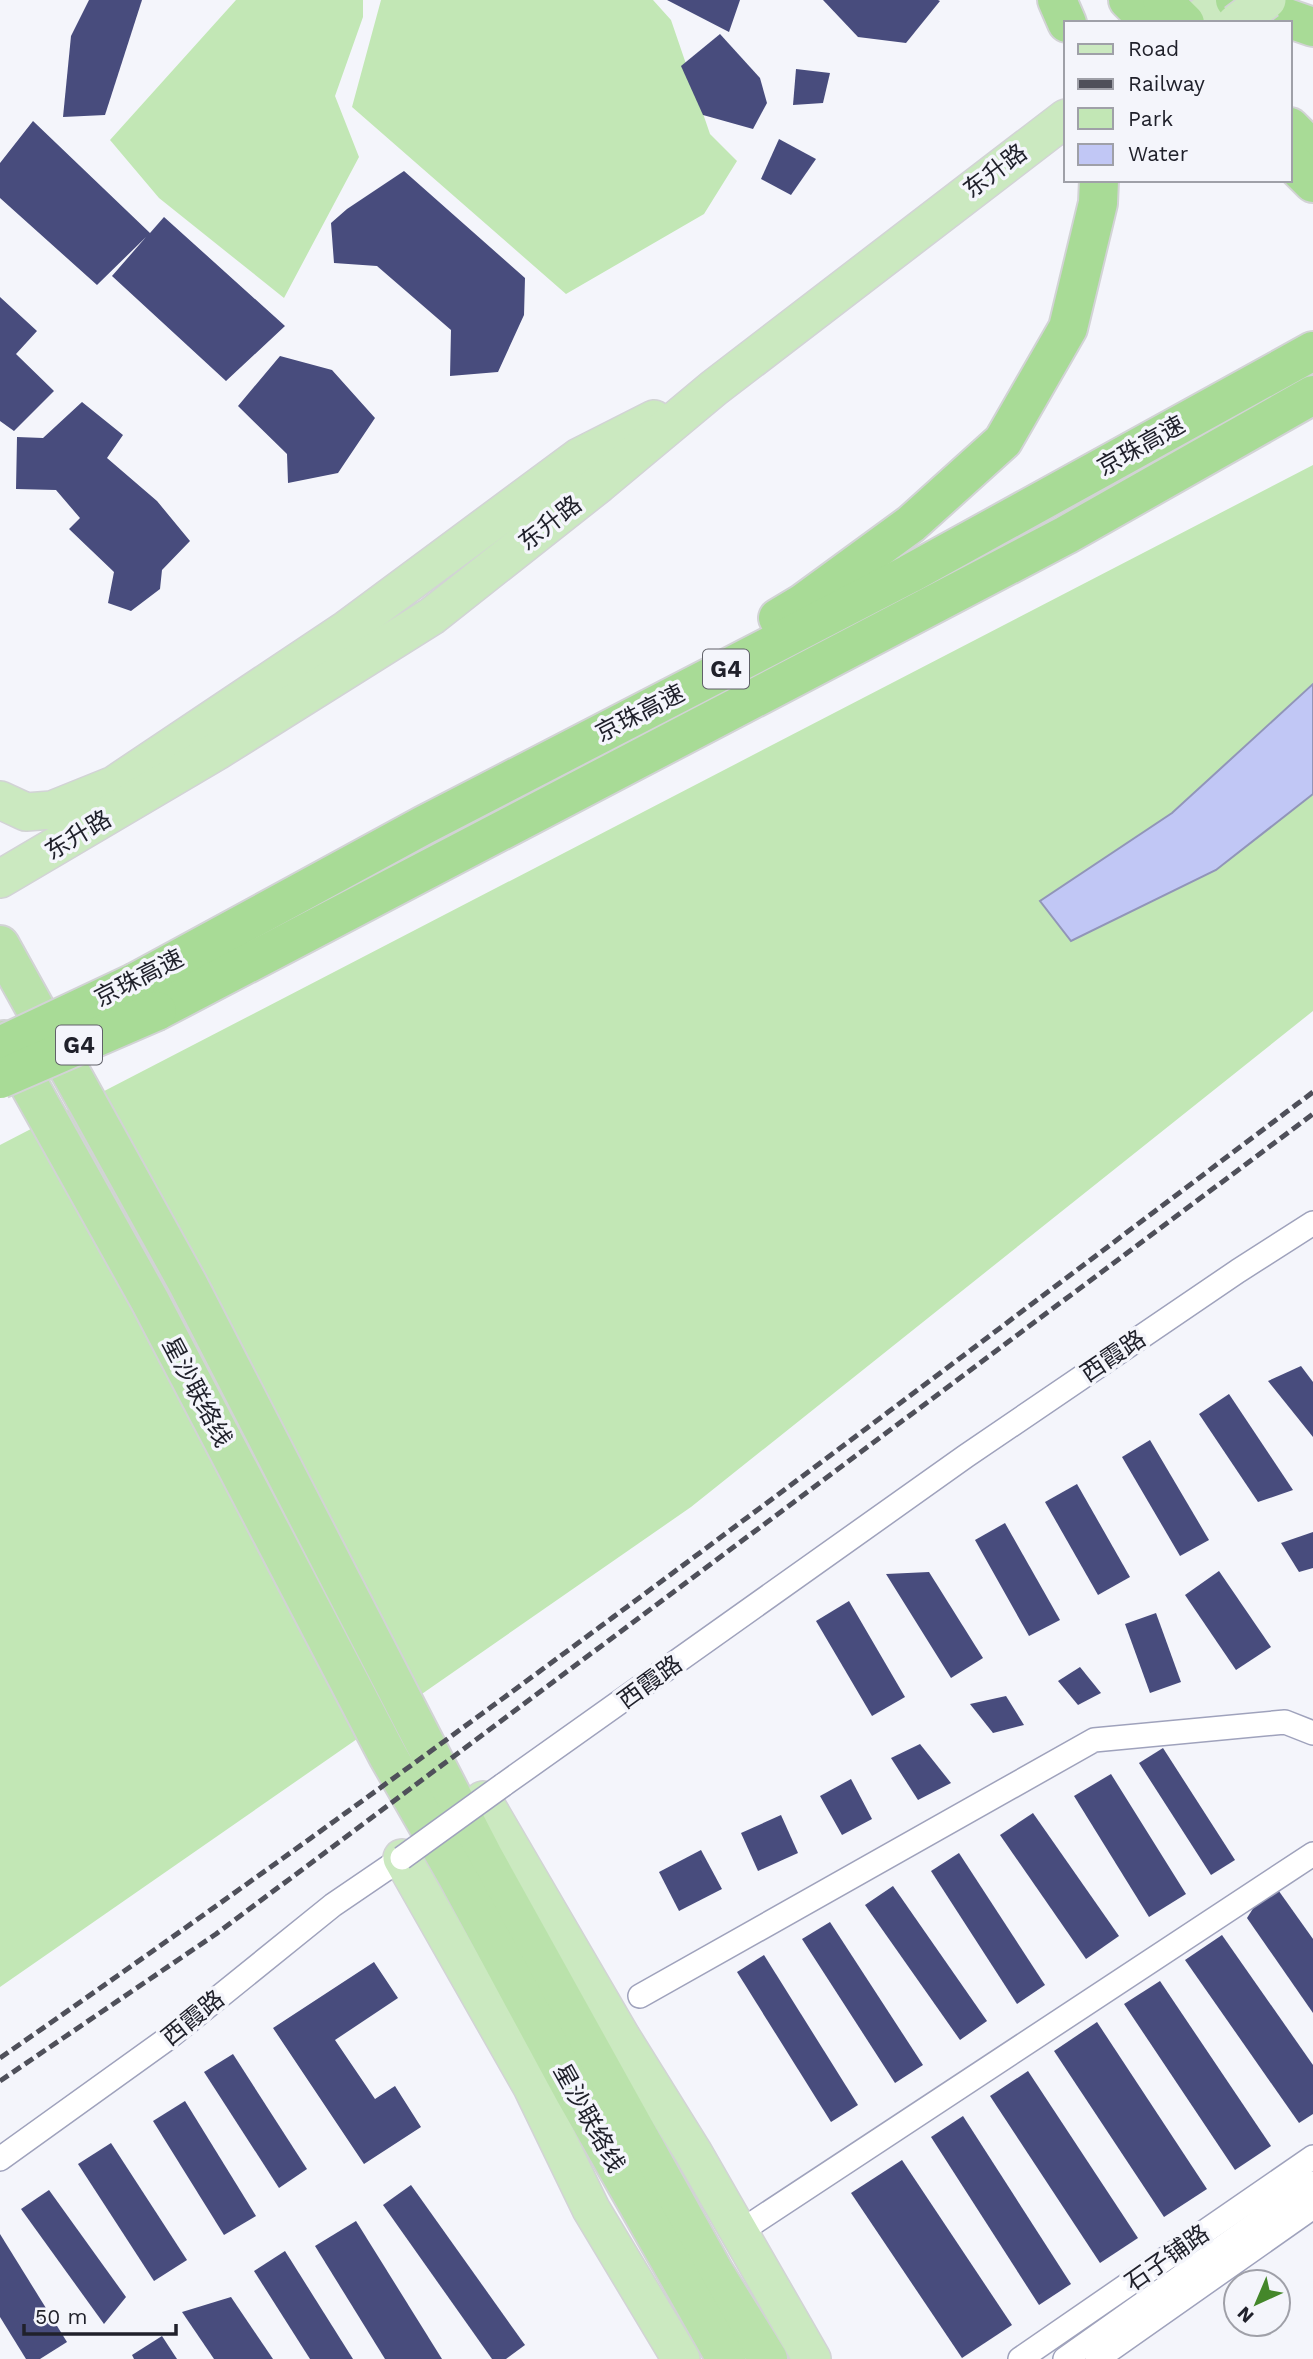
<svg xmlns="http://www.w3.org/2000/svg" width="1313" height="2359" font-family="'Work Sans','Noto Sans SC',sans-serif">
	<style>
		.green { fill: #c2e7b5 }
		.water { fill: #c1c7f5; stroke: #9195b8; stroke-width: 2 }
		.building { fill: #484c7d }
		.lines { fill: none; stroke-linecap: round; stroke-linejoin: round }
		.minor-casing { stroke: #9fa2bc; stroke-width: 26 }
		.primary-casing { stroke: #d2d3d5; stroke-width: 40 }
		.trunk-casing { stroke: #d2d3d5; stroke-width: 42 }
		.motorway-casing { stroke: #d2d3d5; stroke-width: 42 }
		.minor { stroke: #fff; stroke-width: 23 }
		.primary { stroke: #cbe9c0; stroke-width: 37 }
		.trunk { stroke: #bae2ab; stroke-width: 38 }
		.motorway { stroke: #a8db96; stroke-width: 38 }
		.rail { stroke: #4f505a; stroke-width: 5; stroke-dasharray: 10 5; stroke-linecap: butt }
		.minor-bridge-casing { stroke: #9fa2bc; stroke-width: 26; stroke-linecap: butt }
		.primary-bridge-casing { stroke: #d2d3d5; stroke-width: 40; stroke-linecap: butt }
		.motorway-bridge-casing { stroke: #d2d3d5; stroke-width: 42; stroke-linecap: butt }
		.minor-bridge { stroke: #fff; stroke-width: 23 }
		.primary-bridge { stroke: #cbe9c0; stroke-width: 37 }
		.motorway-bridge { stroke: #a8db96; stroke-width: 38 }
		.labels { text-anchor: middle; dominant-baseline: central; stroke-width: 7; stroke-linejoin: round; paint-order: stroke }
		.shield { fill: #f4f5fb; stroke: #606169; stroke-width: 2 }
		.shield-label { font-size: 23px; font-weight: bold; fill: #20212b }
		.street-label { font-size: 24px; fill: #20212b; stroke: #f4f5fb }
	</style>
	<rect width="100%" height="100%" fill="#f4f5fb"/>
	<g class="green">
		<polygon points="236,0 363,0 363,17 335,96 359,157 284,298 159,198 110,140"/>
		<polygon points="381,0 653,0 671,20 710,134 737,161 704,214 566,294 352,107"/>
		<polygon points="1313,465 1313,684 1172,813 1040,901 1216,870 1313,794 1313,1011 691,1507 0,1987 0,1145"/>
	</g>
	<polygon class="water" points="1313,684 1313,794 1216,870 1071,941 1040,901 1172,813"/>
	<g class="building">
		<polygon points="89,0 142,0 105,115 63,117 71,36"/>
		<polygon points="667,0 740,0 729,32"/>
		<polygon points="823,0 938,0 940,1 906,43 858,37"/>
		<polygon points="720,34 760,78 767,103 753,129 703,115 681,66"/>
		<polygon points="796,69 830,73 823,103 793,105"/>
		<polygon points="33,121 150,233 164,217 285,326 226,381 112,276 146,237 97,285 0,198 0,163"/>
		<polygon points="779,139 816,159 791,195 761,179"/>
		<polygon points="404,171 525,278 524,315 498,372 450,376 451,330 377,266 334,263 331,223 347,209"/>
		<polygon points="0,297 37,331 16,354 54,391 14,431 0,421"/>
		<polygon points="280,356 332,370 375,418 338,473 288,483 287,454 238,406"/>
		<polygon points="82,402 123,435 107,458 157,501 190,541 162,570 160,589 131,611 108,603 114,572 69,529 80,518 56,490 16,489 17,437 43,438"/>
		<polygon points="1301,1366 1313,1382 1313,1437 1268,1381"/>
		<polygon points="1229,1394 1293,1490 1258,1502 1199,1414"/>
		<polygon points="1150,1440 1209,1540 1180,1556 1122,1457"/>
		<polygon points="1077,1484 1130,1577 1098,1595 1045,1502"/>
		<polygon points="1005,1523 1060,1620 1029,1636 975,1540"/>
		<polygon points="1313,1532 1313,1568 1299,1572 1281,1543"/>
		<polygon points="1219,1571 1271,1647 1236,1670 1185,1595"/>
		<polygon points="929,1572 983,1658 951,1678 886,1574"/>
		<polygon points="849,1601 905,1697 872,1716 816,1621"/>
		<polygon points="1156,1613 1181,1682 1150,1693 1125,1624"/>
		<polygon points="1080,1667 1101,1693 1078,1705 1058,1681"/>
		<polygon points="1006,1696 1024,1725 993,1733 970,1704"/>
		<polygon points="920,1744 951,1783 918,1800 891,1758"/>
		<polygon points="1163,1748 1235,1860 1211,1875 1139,1763"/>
		<polygon points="1111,1774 1186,1894 1149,1917 1074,1796"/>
		<polygon points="851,1779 872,1819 842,1835 820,1796"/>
		<polygon points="1033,1813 1119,1936 1086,1959 1000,1835"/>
		<polygon points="781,1815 798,1853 758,1871 741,1833"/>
		<polygon points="701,1850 722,1889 679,1911 659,1872"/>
		<polygon points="959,1853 1045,1985 1017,2004 931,1871"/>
		<polygon points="1271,1880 1313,1939 1313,2013 1247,1918"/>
		<polygon points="893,1886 987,2021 960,2040 865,1905"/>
		<polygon points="830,1922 923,2065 895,2083 802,1939"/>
		<polygon points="1222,1935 1313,2065 1313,2114 1299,2123 1185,1960"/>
		<polygon points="764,1955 858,2105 831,2122 737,1972"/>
		<polygon points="374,1962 398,1998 335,2040 375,2099 395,2086 421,2127 364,2164 273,2028"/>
		<polygon points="1160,1981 1271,2146 1235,2170 1124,2004"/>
		<polygon points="1097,2022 1207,2189 1164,2217 1054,2051"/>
		<polygon points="233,2054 307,2169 279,2188 204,2072"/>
		<polygon points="1028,2071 1138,2238 1100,2263 990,2096"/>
		<polygon points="185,2101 256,2216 224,2235 153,2121"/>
		<polygon points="963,2116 1071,2284 1039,2305 931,2137"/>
		<polygon points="111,2143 187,2260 154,2281 78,2164"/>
		<polygon points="902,2160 1012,2325 962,2358 851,2193"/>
		<polygon points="411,2185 525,2345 506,2359 492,2359 383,2205"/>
		<polygon points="49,2190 126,2297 104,2324 21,2209"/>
		<polygon points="356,2221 442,2359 385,2359 315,2246"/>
		<polygon points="0,2234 67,2342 40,2359 26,2359 0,2317"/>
		<polygon points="285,2251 353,2359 310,2359 254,2271"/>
		<polygon points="231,2297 273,2359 214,2359 182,2312"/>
		<polygon points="162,2336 177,2359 134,2359 132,2355"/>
	</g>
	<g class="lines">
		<g class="minor-casing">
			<g id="minor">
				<polyline points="503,1785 966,1456 1238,1271 1313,1223"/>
				<polyline points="640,1996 1094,1740 1285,1722 1313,1733"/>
				<polyline points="0,2159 167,2039 333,1905 402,1858"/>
				<polyline points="738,2233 1313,1854"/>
				<polyline points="1020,2359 1313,2157"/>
				<polyline points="1065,2359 1313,2183"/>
				<polyline points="1097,2359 1313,2207"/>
			</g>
		</g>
		<g class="primary-casing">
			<g id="primary">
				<polyline points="1194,23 1225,0"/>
				<polyline points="0,800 26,812 52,810 114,785 347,629 579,457 654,419"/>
				<polyline points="0,879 217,751 432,616 599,484 714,388 1066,118"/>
				<polyline points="483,1800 622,2038 693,2152 812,2359"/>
				<polyline points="402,1858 532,2087 591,2209 681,2359"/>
			</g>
		</g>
		<g class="trunk-casing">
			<g id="trunk">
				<polyline points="0,945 188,1284 483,1856 714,2272 768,2359"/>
				<polyline points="4,1040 150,1301 388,1756 456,1874 574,2092 726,2359"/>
			</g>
		</g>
		<g class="motorway-casing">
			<g id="motorway">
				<polyline points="1057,0 1067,23"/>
				<polyline points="1128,0 1151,23"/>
				<polyline points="1162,0 1185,23"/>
				<polyline points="1235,0 1313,27"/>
				<polyline points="1290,127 1313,150"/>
				<polyline points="1290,160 1313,183"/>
				<polyline points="778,618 803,603 911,524 1003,441 1068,328 1098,203 1099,180"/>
				<polyline points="136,982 424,825 909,574 1313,351"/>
				<polyline points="157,1011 1066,535 1313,395"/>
			</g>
		</g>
		<use href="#minor" class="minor"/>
		<use href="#primary" class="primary"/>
		<use href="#trunk" class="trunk"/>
		<use href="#motorway" class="motorway"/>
		<g class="rail">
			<path d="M0 2058C447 1748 879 1419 1313 1092"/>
			<polyline points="0,2081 216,1934 1313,1114"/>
		</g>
		<g class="minor-bridge-casing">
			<polyline id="minor-bridge" points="402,1858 503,1785"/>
		</g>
		<g class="primary-bridge-casing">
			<polyline id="primary-bridge" points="1236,23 1267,0"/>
		</g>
		<g class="motorway-bridge-casing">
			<g id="motorway-bridge">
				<polyline points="0,1046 136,982"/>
				<polyline points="0,1079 157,1011"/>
			</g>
		</g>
		<use href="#minor-bridge" class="minor-bridge"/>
		<use href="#primary-bridge" class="primary-bridge"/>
		<use href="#motorway-bridge" class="motorway-bridge"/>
	</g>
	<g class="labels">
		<g class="shield">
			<rect x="703" y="649.5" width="46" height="39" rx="5"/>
			<rect x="56" y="1025.5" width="46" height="39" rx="5"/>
		</g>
		<g class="shield-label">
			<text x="726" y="669">G4</text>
			<text x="79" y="1045">G4</text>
		</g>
		<g class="street-label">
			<text transform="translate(995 171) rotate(-37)">东升路</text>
			<text transform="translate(1141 446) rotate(-29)">京珠高速</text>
			<text transform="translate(550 523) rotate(-38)">东升路</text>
			<text transform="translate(640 713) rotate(-27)">京珠高速</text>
			<text transform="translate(78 835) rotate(-31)">东升路</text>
			<text transform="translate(139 978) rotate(-27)">京珠高速</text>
			<text transform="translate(1113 1356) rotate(-34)">西霞路</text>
			<text transform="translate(197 1392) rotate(62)">星沙联络线</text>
			<text transform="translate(650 1682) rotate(-36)">西霞路</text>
			<text transform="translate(193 2018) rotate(-39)">西霞路</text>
			<text transform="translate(589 2118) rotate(61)">星沙联络线</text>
			<text transform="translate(1167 2258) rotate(-35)">石子铺路</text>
		</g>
	</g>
	<rect x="1064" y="21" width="228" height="161" fill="#f4f5fb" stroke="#9fa0a8" stroke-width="2"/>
	<rect x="1078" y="44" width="35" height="10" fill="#cbe9c0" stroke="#9fa0a8" stroke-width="2"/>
	<text x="1128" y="56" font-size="21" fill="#20212b">Road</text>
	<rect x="1078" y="79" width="35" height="10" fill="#4f505a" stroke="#9fa0a8" stroke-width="2"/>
	<text x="1128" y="91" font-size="21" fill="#20212b">Railway</text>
	<rect x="1078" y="108" width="35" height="21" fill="#c2e7b5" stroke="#9fa0a8" stroke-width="2"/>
	<text x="1128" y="126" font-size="21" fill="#20212b">Park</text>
	<rect x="1078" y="144" width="35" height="21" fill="#c1c7f5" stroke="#9fa0a8" stroke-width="2"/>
	<text x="1128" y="161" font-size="21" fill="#20212b">Water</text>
	<g transform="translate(1257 2303) rotate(224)"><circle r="33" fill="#f4f5fb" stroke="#9fa0a8" stroke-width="2"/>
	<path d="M0-5L12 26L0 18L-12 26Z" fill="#44872a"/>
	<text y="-10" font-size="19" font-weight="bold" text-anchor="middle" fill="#20212b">N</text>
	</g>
	<path d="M24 2324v10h152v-10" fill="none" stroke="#20212b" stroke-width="3.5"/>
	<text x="35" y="2324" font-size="21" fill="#20212b" stroke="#f4f5fb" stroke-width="5" paint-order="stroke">50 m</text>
</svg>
